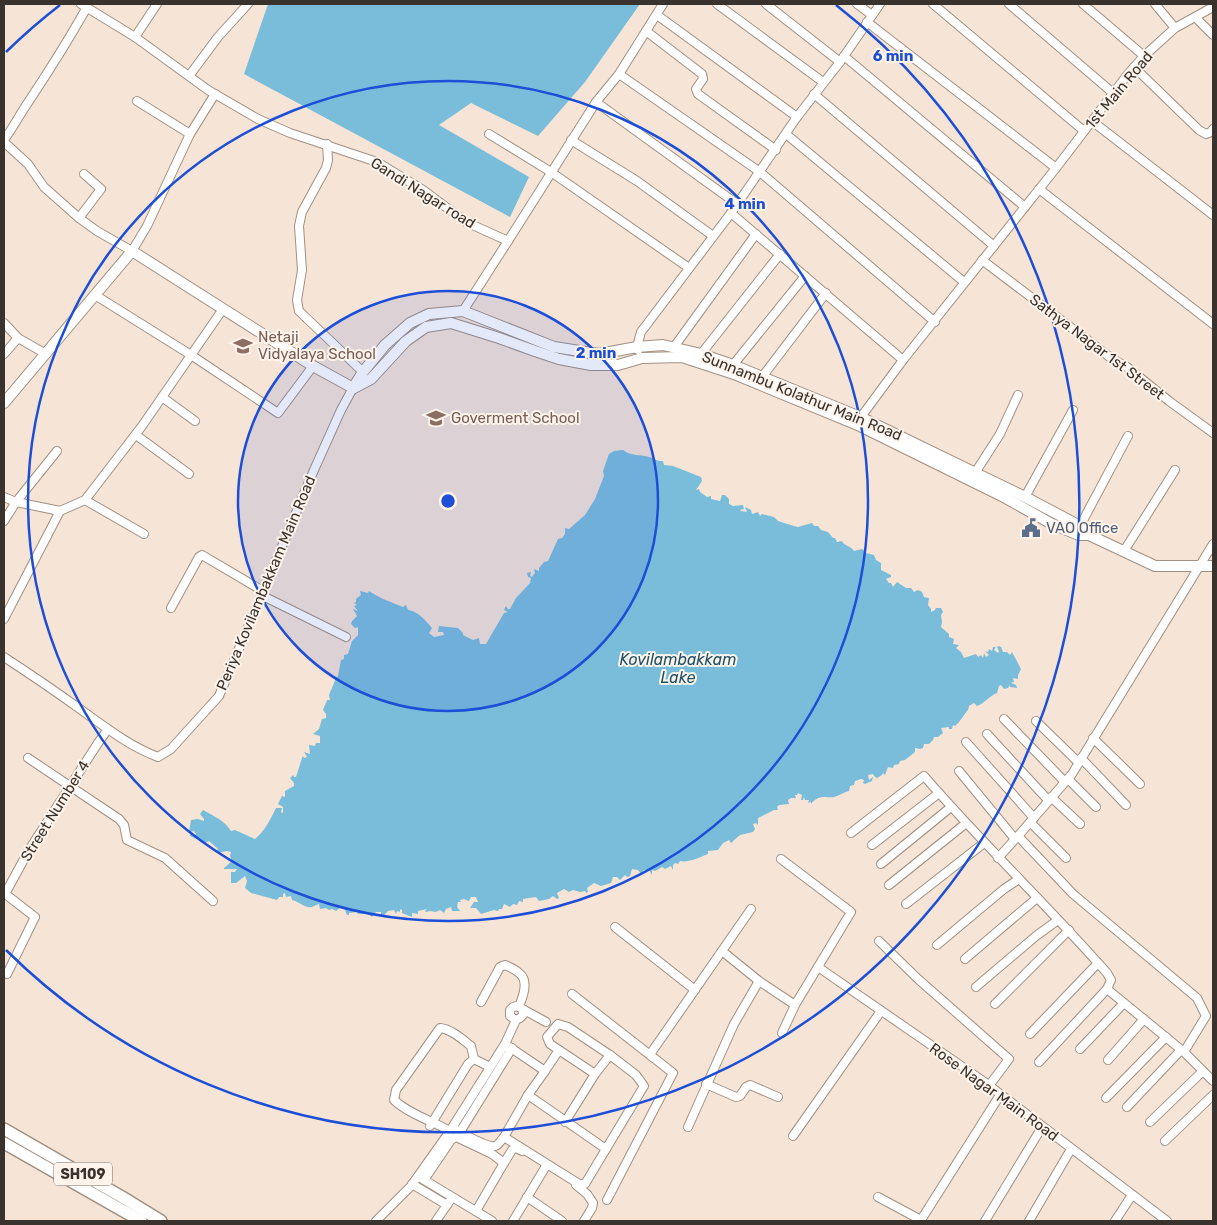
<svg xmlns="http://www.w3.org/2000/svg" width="1217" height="1225" font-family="Rubik,sans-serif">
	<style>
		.water { fill: #7abdda }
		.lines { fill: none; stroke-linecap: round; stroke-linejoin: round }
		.street-casing { stroke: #a09082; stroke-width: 10 }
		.secondary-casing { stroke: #a09082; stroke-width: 12 }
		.primary-casing { stroke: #a09082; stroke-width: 14 }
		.street { stroke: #fff; stroke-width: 8 }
		.secondary { stroke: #fff; stroke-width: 10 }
		.primary { stroke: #fff; stroke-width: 11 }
		.ring { fill: none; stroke: #1d4ed8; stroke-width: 2.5 }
		.labels { text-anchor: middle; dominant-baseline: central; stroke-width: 4; stroke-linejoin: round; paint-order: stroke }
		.shield { fill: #fef4eb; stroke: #756d66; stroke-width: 1 }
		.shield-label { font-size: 14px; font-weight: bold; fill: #3a332d }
		.street-label { font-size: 15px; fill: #3a332d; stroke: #fef4eb }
		.education-label { font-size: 15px; fill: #785e54; stroke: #fef4eb; text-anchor: start }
		.service-label { font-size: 15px; fill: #4e5e75; stroke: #fef4eb; text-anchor: start }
		.water-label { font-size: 16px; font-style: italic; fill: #1d5367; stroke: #fef4eb }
		.centre { fill: #1d4ed8; stroke: #fef4eb; stroke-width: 2.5 }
		.ring-label { font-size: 15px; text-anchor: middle; font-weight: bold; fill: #1d4ed8; stroke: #fef4eb; stroke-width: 4; stroke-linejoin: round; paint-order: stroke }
	</style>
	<rect width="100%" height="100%" fill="#f6e5d6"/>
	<g class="water">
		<polygon points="268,4 640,4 585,82 538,136 471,103 439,125 529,177 510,217 244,74"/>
		<path d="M623 450C632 457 643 454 652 458 657 460 656 461 663 461L664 465 673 466 701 477 702 481 696 490 699 489 700 492 707 497 711 496V499L720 501 722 495H725L729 499V504L733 506 743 505 744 509 740 510 741 511 747 512 745 507 751 510 752 514 758 512 760 516 762 514 774 517 778 521 794 526 798 527 812 523 814 526H818L821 530 828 532 833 538H835L837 542 842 541C844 546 851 546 854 551L862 549 866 553 874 555 876 560 881 563V570L891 575V577L886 579 889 583H891L893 587 897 582 906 588H911L914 592 918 590 922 592 924 597 929 598 928 605 931 609V612L935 610 936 608H941L943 612 941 615 942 622 941 627 949 634V637L954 639 953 644 959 645 956 648 961 652 964 658 976 654 978 657 981 655 983 658 984 653 986 657 989 655 985 651 988 652 989 649 992 651 993 647H996L994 650 998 653 999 651 997 647 999 646 1001 647 1003 652H1007L1010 655 1012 652 1021 669 1018 675V679L1013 678 1014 682 1011 683 1016 685 1017 688 1010 687V685L1008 688 1004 689 1001 685 999 686 997 693C989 696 985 703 977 706L974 703 969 706 968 710C964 714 961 721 955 726L953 725 952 729H949V727L941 728 943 733 938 737H934L933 740 929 744H924L923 748 920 749 915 748V752L905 760 900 761 899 764 894 765 893 768 888 767 885 775 883 773 882 775 877 778 875 777 873 774 868 775 869 780 873 777 872 781 865 784 863 783 864 780 861 779 855 781 854 785 850 786 849 791C844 792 842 794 837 796 829 800 820 792 811 804V802L808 803 809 800H805L804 797 803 800H801L802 795 798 793 797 795H795L796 798H791L788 800 789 804 779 805 777 807 778 810H774L758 818V825L756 823 753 824 755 829 753 832 740 835 731 843 729 840 723 843 718 850 708 851V854C700 857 689 863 680 861L678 864 675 863 673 865V870L671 866 665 869 662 867 655 871 652 870V875L649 870H644L641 874 638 870 632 869 630 876 627 877 625 875 620 880 617 877H613L611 883 601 886 594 883 587 888 588 892 586 893 585 891 580 892 573 890 569 892 564 889 557 893 559 898 557 899 553 896 549 899 539 901 536 897 523 899V902L519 901 517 905 513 904 510 907 504 904 502 909H499L498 911 494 910 481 914 476 908H470L474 902H478L476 897H471L469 901 464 899 460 900 461 902H458L457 907 460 911H452L451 907 446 909 444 913 440 910 436 912 430 911 426 912 425 911 427 909 418 911V914L412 913V917L402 913V910L400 909V912L397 911 396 914 394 910 388 911 384 915H381V912H376L372 917 368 914H358L357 912 349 913V915H347L345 910 340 908 336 911 332 909 329 910 326 908 320 909 319 904C316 905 314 906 312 907 306 909 298 901 292 900L291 896 286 897 285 893 283 894V897H279L277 900 251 893 245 888 247 881 245 876 236 883H231V872H235L237 869H224V868L232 861 230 856 231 852 227 851 218 853 216 851 218 849 209 841 205 843 190 836V834L195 836 196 834 194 831 189 832 191 820 198 819 204 821V819L200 814 203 810C214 816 225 821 231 831L235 830 255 839C265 831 270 820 276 808H282L281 812 283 813V807L278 804 282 796 285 797V791L294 786V783L290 778 293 775 294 777H296L302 758 303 756 304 758 307 757 304 752 310 754 309 745 315 746 316 743H320V736L313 734 319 729 322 719 326 718V714L323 710 327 700H330L329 695 336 678 338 676 341 660 344 659V655L348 654 352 641 358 635V627L355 628 351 624 352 621 357 616 353 609 358 611 354 606 357 605 354 603 356 602V599L361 595 360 591 368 593 369 591C381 599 391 602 403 607L406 605 408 610C418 611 426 621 432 628L429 633 434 637 444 635 443 632H438L439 626 458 628 463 633V635L473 640 479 638 480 644H486L504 613 508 612 504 610 506 606 508 609H510L516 598 530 583 531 578 528 577 527 573 531 572 530 576 532 577 535 573 534 569 539 571V568L544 562 548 561 558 539 562 538 565 534V528L569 529 585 515 595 499 604 476 603 471 609 454 614 451Z"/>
	</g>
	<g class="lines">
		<g class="street-casing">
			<g id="street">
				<polyline points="81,4 135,37 208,90 258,119 290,133 377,162 423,190 466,222 508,241 463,311"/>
				<polyline points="717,4 823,82"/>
				<polyline points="766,4 840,62"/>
				<polyline points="857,4 872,15"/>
				<polyline points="933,4 1084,131"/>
				<polyline points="1009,4 1113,93"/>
				<polyline points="1083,4 1144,56"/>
				<polyline points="1155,4 1175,28"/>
				<polyline points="657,15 797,117"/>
				<polyline points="1196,18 1213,35"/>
				<polyline points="867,22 1056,168"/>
				<polyline points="646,31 702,74 703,79 696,89 698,94 776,150"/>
				<polyline points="135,37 157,4"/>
				<polyline points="844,56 1025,207"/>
				<polyline points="1134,67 1199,130 1206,134 1211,132 1213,129"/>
				<polyline points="619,74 760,172 935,322"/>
				<polyline points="189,76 218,37 248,4"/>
				<polyline points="814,94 994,246"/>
				<polyline points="137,101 190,134"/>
				<polyline points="596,102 737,204"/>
				<polyline points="1092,121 1213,215"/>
				<polyline points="489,134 551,172 689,268"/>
				<polyline points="786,134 964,282"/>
				<path d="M4 140C12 129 18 118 25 107 47 74 68 41 87 7"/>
				<polyline points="571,140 637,181 713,236"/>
				<polyline points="4,142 28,164 44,187 79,218 97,231 132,251 147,226 190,134 215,94"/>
				<polyline points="327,144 328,160 326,168 302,212 299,226 302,270 297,300 299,311 363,372"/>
				<polyline points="1039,189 1213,324"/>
				<polyline points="731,213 903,360"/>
				<polyline points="79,218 101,189 84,174"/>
				<polyline points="508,241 596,102 619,74 663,4"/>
				<polyline points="982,260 1111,358 1127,367 1169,401 1213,433"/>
				<polyline points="95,295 191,355 278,413 313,366"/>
				<polyline points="4,323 18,338 46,354"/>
				<polyline points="674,347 756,234"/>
				<polyline points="638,350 637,347 641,332 731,213 797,117 840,62 880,4"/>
				<polyline points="4,354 18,338"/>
				<polyline points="701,354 780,254"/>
				<polyline points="733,365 805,276"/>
				<polyline points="762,377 826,293"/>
				<polyline points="162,397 195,421"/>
				<polyline points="858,421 903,360 1056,168 1128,74 1144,56 1175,28 1213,7"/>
				<polyline points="136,435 189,474"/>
				<polyline points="975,473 1000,434 1018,395"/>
				<polyline points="4,497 16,502 60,511 85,500 142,426 223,309"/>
				<polyline points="1025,497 1073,410"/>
				<polyline points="85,500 144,534"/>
				<polyline points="4,521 16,502 57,451"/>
				<polyline points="1080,526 1128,436"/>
				<polyline points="1124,551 1175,470"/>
				<polyline points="261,595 346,637"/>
				<polyline points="171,608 199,557 202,555 263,591"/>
				<polyline points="4,619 60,511"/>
				<path d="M4 657C30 674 55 691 80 709 105 727 129 746 158 757L171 749 219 696 314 470 341 410 353 388"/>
				<polyline points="1004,719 1065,782"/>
				<polyline points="1036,721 1079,763"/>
				<polyline points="987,734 1048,800"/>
				<polyline points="1093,738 1140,784"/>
				<polyline points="966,742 1034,818"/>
				<polyline points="28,758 119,819 124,825 127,840 165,858 213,901"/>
				<polyline points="1081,758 1126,805"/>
				<polyline points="959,771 1015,839"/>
				<polyline points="1068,779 1096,807"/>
				<polyline points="1051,797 1080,824"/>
				<polyline points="1030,822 1066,858"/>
				<path d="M851 833 924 776C983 844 1048 906 1107 973L1111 980 1107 989 1184 1052 1213 1081"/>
				<polyline points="872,845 939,793"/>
				<polyline points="998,858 1018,836"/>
				<polyline points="781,859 851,912 795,1005 782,1033"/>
				<polyline points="881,864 951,807"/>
				<polyline points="889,885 965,824"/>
				<polyline points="4,893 35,917 7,974"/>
				<polyline points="5,894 29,850 98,743 108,729"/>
				<polyline points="906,904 984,843"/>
				<polyline points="615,927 695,990"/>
				<polyline points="879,941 918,979 1009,1059 988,1087"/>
				<polyline points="937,945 1004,889 1019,879"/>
				<polyline points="722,951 759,981 795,1005"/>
				<polyline points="965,959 1037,898"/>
				<polyline points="818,967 983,1081 1167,1221"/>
				<polyline points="976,987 1036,936 1058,920"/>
				<polyline points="572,994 673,1073 607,1200"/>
				<path d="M481 1002 500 967 505 965C510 967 515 969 519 973 529 980 523 997 519 1006"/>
				<polyline points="995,1004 1069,930"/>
				<polyline points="523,1010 523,1015 520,1018 516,1020 510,1016 510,1010 513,1007 517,1006 546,1022"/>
				<polyline points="1030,1034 1098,963"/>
				<polyline points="505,1044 545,1071 559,1050 595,1074 565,1122"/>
				<polyline points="1080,1049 1124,1003"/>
				<polyline points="559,1050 550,1044 547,1037 558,1024 568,1027 610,1055 595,1074"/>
				<polyline points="1184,1052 1206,1016 1197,998 1073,894 1018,836 1072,774 1213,544"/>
				<polyline points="651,1053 751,909"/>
				<polyline points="1108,1060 1144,1019"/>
				<polyline points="1039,1062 1107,989"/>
				<polyline points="706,1084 736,1097 740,1096 746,1087 750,1085 778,1097"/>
				<polyline points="1106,1098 1166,1037"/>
				<polyline points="1127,1107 1181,1050"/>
				<polyline points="1150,1122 1203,1071"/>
				<polyline points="430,1126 468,1064 474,1059 490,1067"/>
				<polyline points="688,1127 734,1024 759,981"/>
				<path d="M452 1128C461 1132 486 1148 495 1146 499 1145 501 1140 504 1137L579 1184H585L606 1149 528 1095"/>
				<path d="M450 1131C432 1121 409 1114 394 1100L396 1090 440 1028C451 1029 462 1039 471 1046L474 1059"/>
				<polyline points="460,1132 512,1048"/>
				<polyline points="793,1136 881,1011"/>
				<polyline points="504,1137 528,1095 545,1071"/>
				<polyline points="1165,1141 1213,1095"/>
				<polyline points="606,1149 644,1086 636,1075 610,1055"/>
				<polyline points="421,1178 492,1221"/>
				<polyline points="424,1180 451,1140 456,1137 492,1154 504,1163 512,1150 516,1148 522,1151"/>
				<polyline points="412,1184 447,1205"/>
				<polyline points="576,1185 587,1194 593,1203 592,1208 584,1221"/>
				<polyline points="527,1197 562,1221"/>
				<polyline points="878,1197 921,1220 1000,1095"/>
				<polyline points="476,1211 504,1163"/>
				<polyline points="376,1221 411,1186 450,1131 505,1044 516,1020"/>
				<polyline points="436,1221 449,1202"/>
				<polyline points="513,1221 546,1166"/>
				<polyline points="985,1221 1042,1127"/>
				<polyline points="1029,1221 1071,1149"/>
				<polyline points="1115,1221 1132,1195"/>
			</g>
		</g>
		<g class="secondary-casing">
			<g id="secondary">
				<polyline points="353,388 363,372 385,345 410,323 429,314 463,311 554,347 599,354 637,347 663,345 701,354 733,365 860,417 1025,497 1080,526 1089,535 1155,566 1213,566"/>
				<polyline points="354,388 371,379 406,341 426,327 451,323 499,338 535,351 559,359 591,365 618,365 642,358 682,357 734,374 860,426 1002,496 1052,524 1079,535 1089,535"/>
				<polyline points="4,403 132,251 313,366 353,388"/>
			</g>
		</g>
		<g class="primary-casing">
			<g id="primary">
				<polyline points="4,1129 122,1197 161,1221"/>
				<polyline points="4,1143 141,1221"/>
			</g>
		</g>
		<use href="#street" class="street"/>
		<use href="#secondary" class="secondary"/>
		<use href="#primary" class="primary"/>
	</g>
	<circle cx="448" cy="501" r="210" fill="#1d4ed8" fill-opacity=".12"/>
	<g class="ring">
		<circle cx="448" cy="501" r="210"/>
		<circle cx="448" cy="501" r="420"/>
		<path d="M6 52A630 630 0 0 1 60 5M836 5A630 630 0 1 1 6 950"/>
	</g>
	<defs>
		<g id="school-bare" transform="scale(1.5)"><path d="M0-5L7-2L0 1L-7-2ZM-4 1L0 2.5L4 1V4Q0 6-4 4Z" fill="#8d6e63" stroke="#fef4eb" stroke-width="2.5" paint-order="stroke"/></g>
		<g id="civic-bare" transform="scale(1.5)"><path d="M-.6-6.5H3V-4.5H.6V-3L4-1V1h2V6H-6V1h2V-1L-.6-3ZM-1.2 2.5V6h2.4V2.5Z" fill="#5c6f8a" stroke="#fef4eb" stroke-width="2.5" paint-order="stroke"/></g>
	</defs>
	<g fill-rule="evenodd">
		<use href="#school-bare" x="243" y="346"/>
		<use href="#school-bare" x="436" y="418"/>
		<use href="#civic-bare" x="1031" y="528"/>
	</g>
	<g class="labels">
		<rect class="shield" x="54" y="1162.5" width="58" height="23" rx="4"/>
		<g class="shield-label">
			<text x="83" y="1174">SH109</text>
		</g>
		<g class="street-label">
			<text transform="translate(1119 90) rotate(-50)">1st Main Road</text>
			<text transform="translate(423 193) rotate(32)">Gandi Nagar road</text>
			<text transform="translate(1097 347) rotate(37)">Sathya Nagar 1st Street</text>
			<text transform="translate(802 396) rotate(22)">Sunnambu Kolathur Main Road</text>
			<text transform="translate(266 583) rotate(-67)">Periya Kovilambakkam Main Road</text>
			<text transform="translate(55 811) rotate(-58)">Street Number 4</text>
			<text transform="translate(994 1092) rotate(36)">Rose Nagar Main Road</text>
		</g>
		<g class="education-label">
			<text x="258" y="337">Netaji<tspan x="258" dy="17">Vidyalaya School</tspan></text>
			<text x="451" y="418">Goverment School</text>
		</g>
		<g class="service-label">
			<text x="1046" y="528">VAO Office</text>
		</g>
		<g class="water-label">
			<text x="678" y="659">Kovilambakkam<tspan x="678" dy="18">Lake</tspan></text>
		</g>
	</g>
	<circle cx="448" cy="501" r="8" class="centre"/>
	<g class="ring-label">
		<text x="893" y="61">6 min</text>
		<text x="745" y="209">4 min</text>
		<text x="596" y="358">2 min</text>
	</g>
	<rect width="1217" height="1225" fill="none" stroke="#3a332d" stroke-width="10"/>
</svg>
